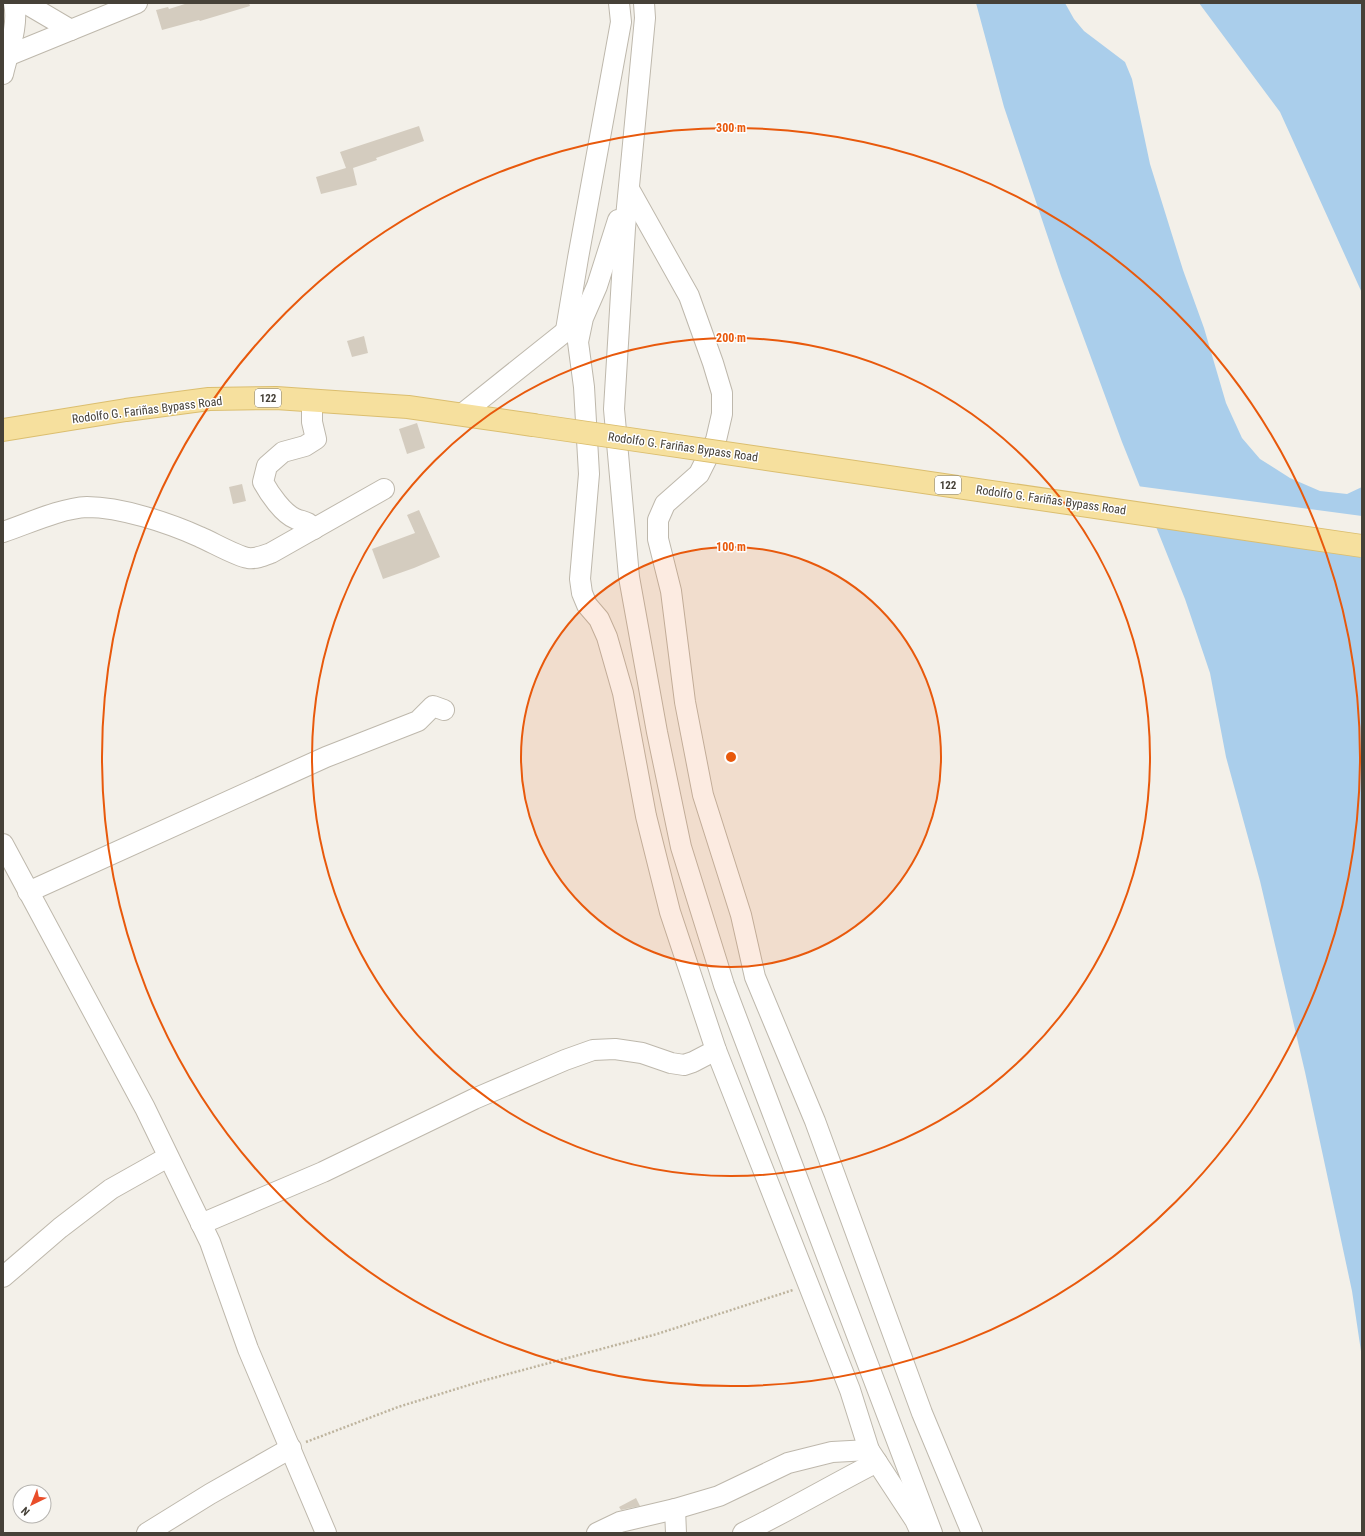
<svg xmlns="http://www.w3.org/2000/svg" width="1365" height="1536" font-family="'Roboto Condensed',sans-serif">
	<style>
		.water { fill: #aaceeb }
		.pier { fill: #f3f0e9 }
		.building { fill: #d4ccbf }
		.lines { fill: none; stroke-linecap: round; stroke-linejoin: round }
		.minor-casing { stroke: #beb8ac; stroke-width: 22 }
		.major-casing { stroke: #dbbe6f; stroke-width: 24 }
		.path { stroke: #beb49e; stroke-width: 2.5; stroke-dasharray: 2 2; stroke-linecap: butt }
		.minor { stroke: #fff; stroke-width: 20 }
		.major { stroke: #f6e09e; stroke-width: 22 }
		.major-bridge-casing { stroke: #dbbe6f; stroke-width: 24; stroke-linecap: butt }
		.major-bridge { stroke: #f6e09e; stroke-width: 22 }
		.ring { fill: none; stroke: #e8590c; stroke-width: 2 }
		.labels { text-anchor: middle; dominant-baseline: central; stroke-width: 3; stroke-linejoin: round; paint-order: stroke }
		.shield { fill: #fff; stroke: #7e7a74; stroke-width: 1 }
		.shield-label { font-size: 11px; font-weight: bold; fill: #464138 }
		.street-label { font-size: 12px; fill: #464138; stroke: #fff }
		.centre { fill: #e8590c; stroke: #fff; stroke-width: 2 }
		.ring-label { font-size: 12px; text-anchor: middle; font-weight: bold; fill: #e8590c; stroke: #fff; stroke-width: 3; stroke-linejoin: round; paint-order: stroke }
	</style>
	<rect width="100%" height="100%" fill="#f3f0e9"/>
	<g class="water">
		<polygon points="976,3 1065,3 1074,19 1084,31 1125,62 1132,79 1150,164 1183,270 1204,328 1226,403 1242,438 1260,459 1290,478 1320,491 1347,494 1362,487 1362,1358 1352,1291 1305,1072 1260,881 1226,757 1210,673 1185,599 1122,442 1061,276 1004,107"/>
		<polygon points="1199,3 1362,3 1362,293 1280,112"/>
	</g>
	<polygon class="pier" points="1137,486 1362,516 1362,552 1152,522"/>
	<g class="building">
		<polygon points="188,3 249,3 250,6 200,21 199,20 162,30 156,10 168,7 169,9"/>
		<polygon points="419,126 424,141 376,158 377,160 353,168 357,185 321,194 316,177 346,168 340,152"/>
		<polygon points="364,336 368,353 352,357 347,341"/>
		<polygon points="417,423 425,448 407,454 399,429"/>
		<polygon points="242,484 246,501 233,504 229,487"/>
		<polygon points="419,510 440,557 414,568 383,579 372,549 415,533 407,515"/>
		<polygon points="636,1498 640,1506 621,1510 619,1507"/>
	</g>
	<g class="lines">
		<g class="minor-casing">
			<g id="minor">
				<polyline points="25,3 71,30"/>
				<polyline points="644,3 645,18 625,228 614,409 629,577 657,732 681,847 724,985 932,1533"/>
				<polyline points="7,56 137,3"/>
				<path d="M3 74C8 52 19 26 14 3"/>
				<polyline points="629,189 689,296 713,363 722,393 722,414 716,440 699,474 665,504 658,520 658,539 671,591 685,702 703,795 741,915 755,977 815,1121 922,1413 972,1533"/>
				<polyline points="618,220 597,286 583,318 578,342 584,387 589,474 580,579 582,593 587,605 599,619 607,637 623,693 646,816 670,912 716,1050 850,1390 869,1450 915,1520 921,1533"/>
				<polyline points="566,330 578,258 621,22 619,3"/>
				<path d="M312 400V422L316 439 305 446 283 452 267 466 263 482C269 493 283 514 296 519 304 522 308 521 314 529"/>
				<polyline points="462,414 576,323"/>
				<path d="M3 532C27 524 61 508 87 507 121 507 169 523 200 537 212 542 236 556 248 558 256 559 263 556 271 553L384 489"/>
				<polyline points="3,844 145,1108 210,1242 248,1349 326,1533"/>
				<polyline points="28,892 326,757 418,721 433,706 444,710"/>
				<polyline points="201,1224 323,1172 474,1099 565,1060 593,1050 615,1049 642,1053 671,1063 684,1065 693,1062 716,1050"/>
				<polyline points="3,1277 60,1228 111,1189 168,1157"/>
				<polyline points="675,1509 676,1533"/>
				<polyline points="147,1533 210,1494 291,1448"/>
				<polyline points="597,1533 620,1522 675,1509 719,1496 788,1463 832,1452 869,1450"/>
				<path d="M743 1533C788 1511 832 1485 877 1462"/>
			</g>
		</g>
		<g class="major-casing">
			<polyline id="major" points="3,430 126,410 209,399 276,398 408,407 533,425"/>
		</g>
		<polyline class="path" points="306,1442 398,1407 482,1381 657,1334 793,1290"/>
		<use href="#minor" class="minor"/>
		<use href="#major" class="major"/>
		<g class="major-bridge-casing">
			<polyline id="major-bridge" points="533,425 1362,546"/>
		</g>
		<use href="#major-bridge" class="major-bridge"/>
	</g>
	<circle cx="731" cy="757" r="210" fill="#e8590c" fill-opacity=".12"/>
	<g class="ring">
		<circle cx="731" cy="757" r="210"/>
		<circle cx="731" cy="757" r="419"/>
		<circle cx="731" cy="757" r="629"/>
	</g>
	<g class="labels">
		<g class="shield">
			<rect x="255" y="389" width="26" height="18" rx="3"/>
			<rect x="935" y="476" width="26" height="18" rx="3"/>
		</g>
		<g class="shield-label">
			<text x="268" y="398">122</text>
			<text x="948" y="485">122</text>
		</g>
		<g class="street-label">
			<text transform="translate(147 410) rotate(-7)">Rodolfo G. Fariñas Bypass Road</text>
			<text transform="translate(683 447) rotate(8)">Rodolfo G. Fariñas Bypass Road</text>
			<text transform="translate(1051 500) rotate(8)">Rodolfo G. Fariñas Bypass Road</text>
		</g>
	</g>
	<circle cx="731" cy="757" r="6" class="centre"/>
	<g class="ring-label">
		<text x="731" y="132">300 m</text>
		<text x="731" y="342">200 m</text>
		<text x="731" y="551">100 m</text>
	</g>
	<rect width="1365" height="1536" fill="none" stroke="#464138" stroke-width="8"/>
	<g transform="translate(32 1504) rotate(223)"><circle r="19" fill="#ffffff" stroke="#b5b3af"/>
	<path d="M0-3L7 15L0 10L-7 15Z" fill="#e94d29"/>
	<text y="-6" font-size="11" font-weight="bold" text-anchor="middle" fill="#464138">N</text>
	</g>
</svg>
